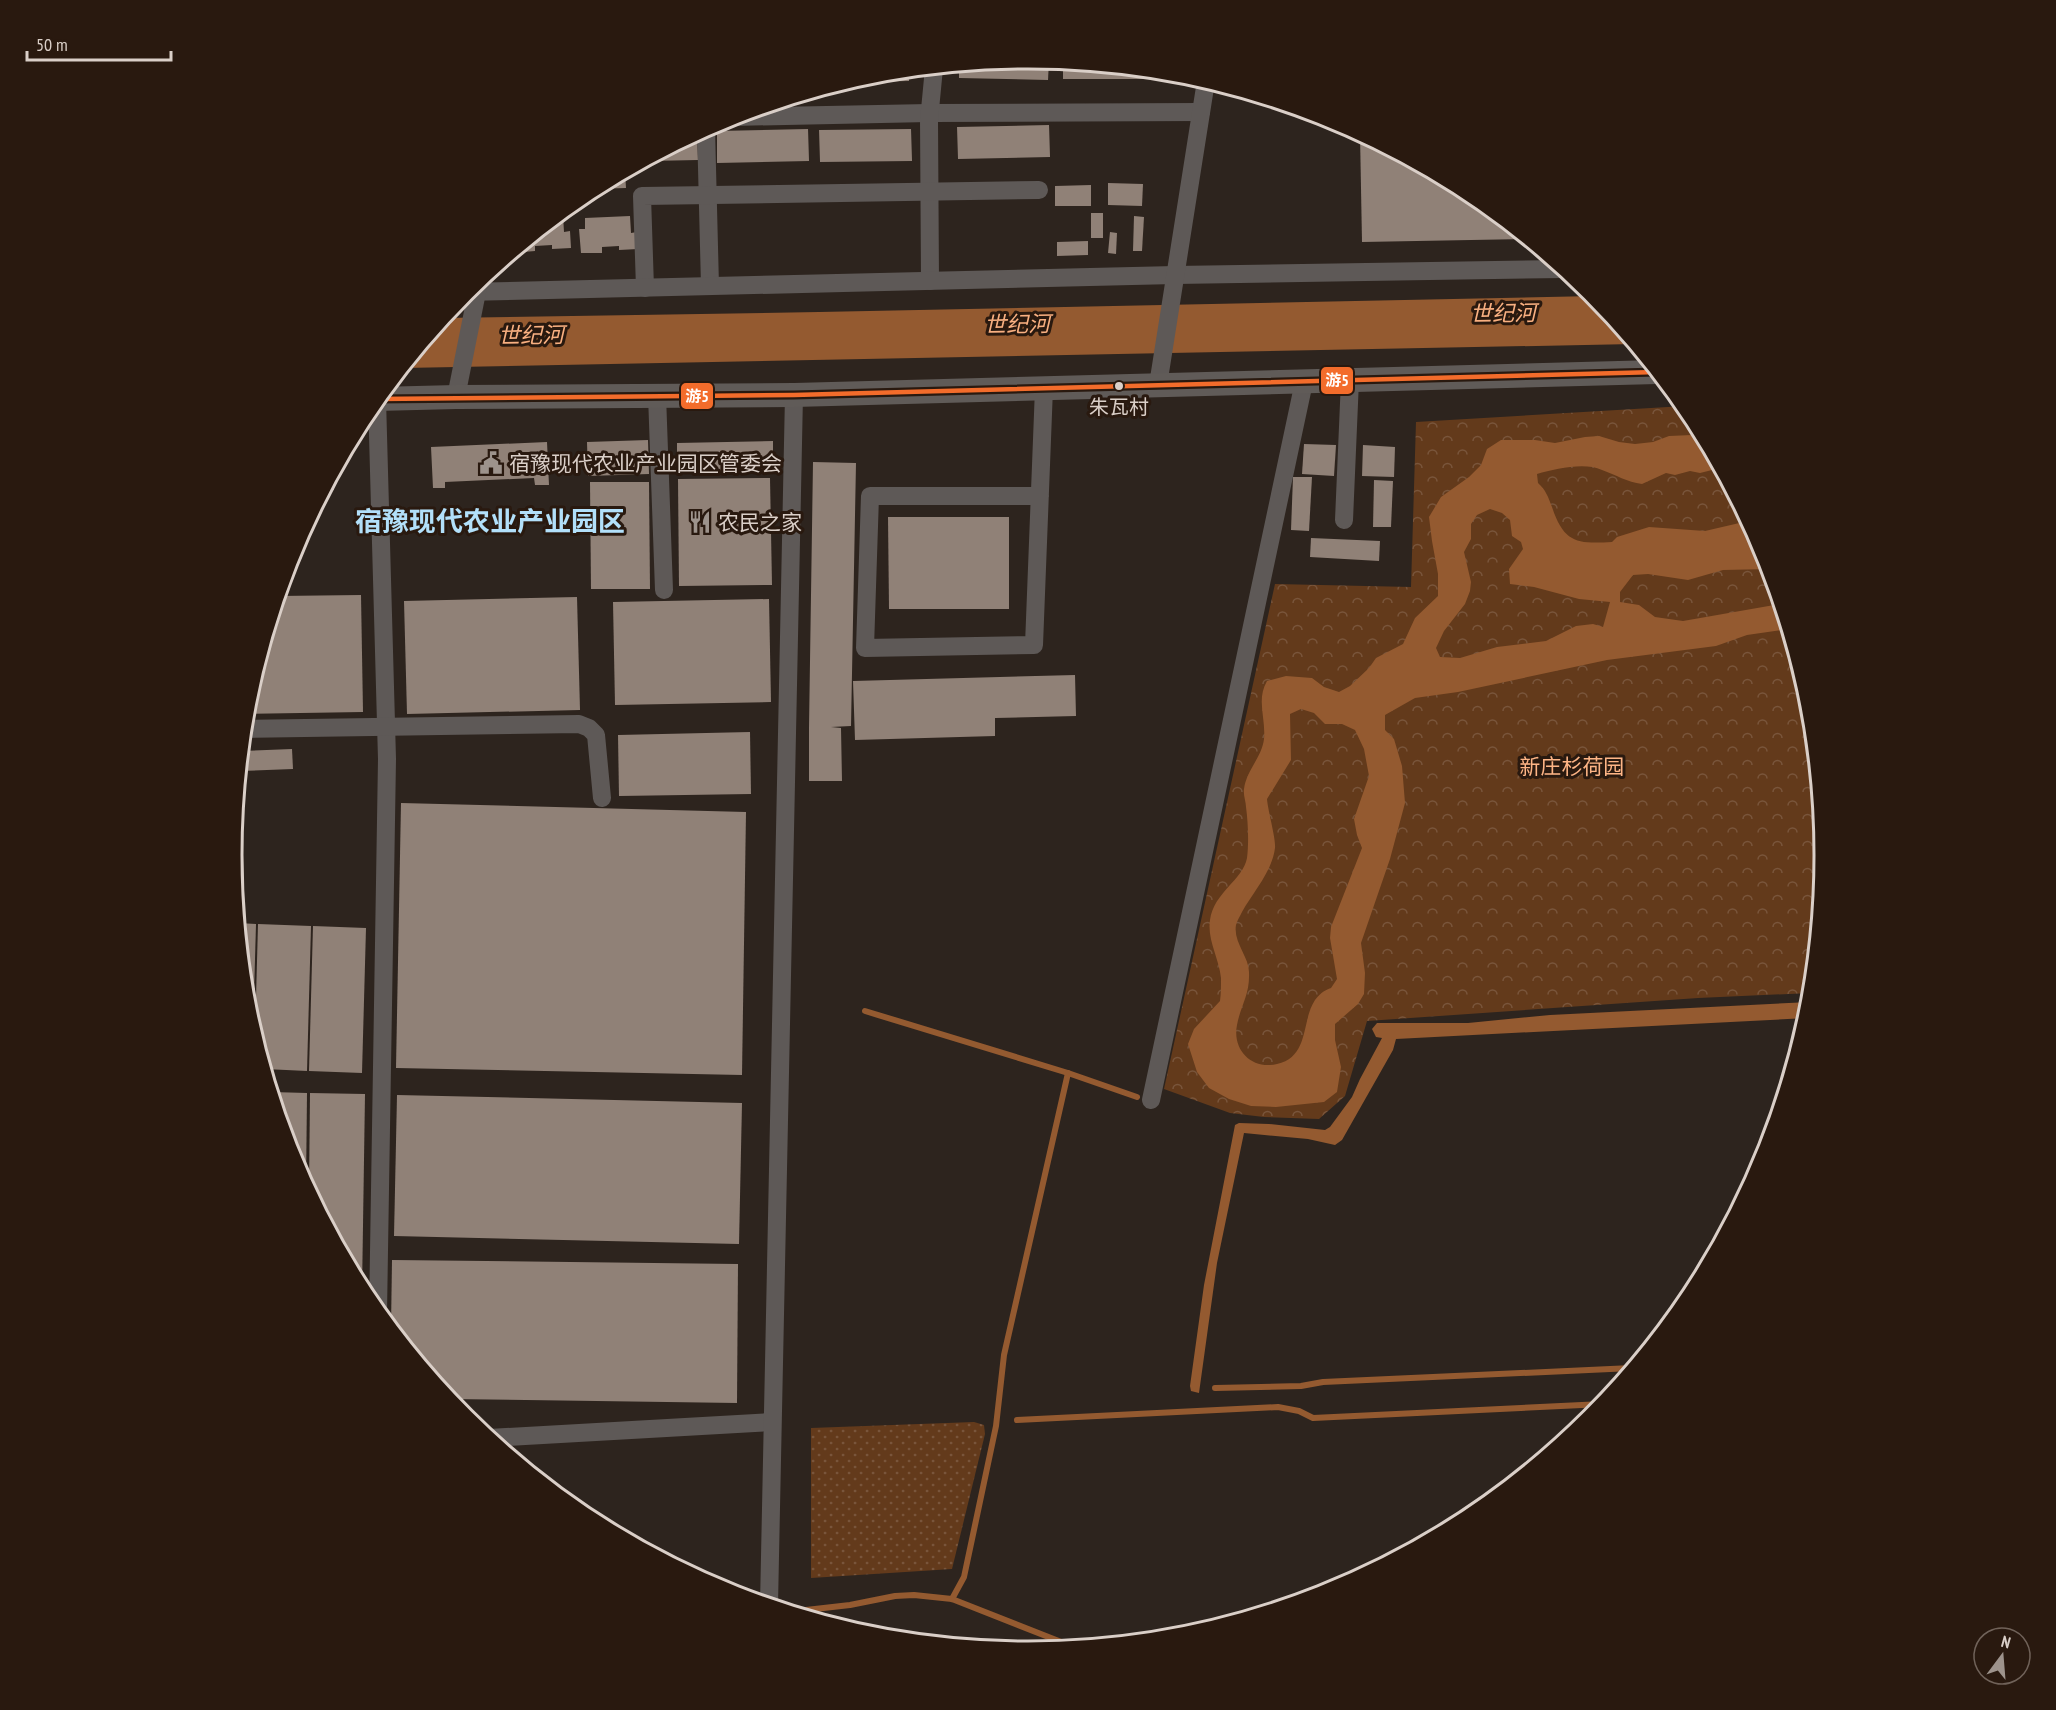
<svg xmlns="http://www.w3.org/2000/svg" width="2056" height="1710" font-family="'PT Sans Narrow','Noto Sans SC',sans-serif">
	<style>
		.grass { fill: url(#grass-dots) }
		.forest { fill: url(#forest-crowns) }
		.water { fill: #945a30; fill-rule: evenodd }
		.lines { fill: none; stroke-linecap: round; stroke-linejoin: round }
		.stream { stroke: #945a30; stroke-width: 6 }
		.building { fill: #908177 }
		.minor { stroke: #5e5957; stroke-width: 18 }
		.major { stroke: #605b58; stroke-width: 24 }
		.bus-1-casing { stroke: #29190f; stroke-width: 9 }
		.bus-1 { stroke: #f36c2b; stroke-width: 4.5 }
		.bus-dot { fill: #dacfc8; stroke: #29190f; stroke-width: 2 }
		.labels { text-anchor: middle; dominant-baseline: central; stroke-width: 6; stroke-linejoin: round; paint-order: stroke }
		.bus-label { font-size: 20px; fill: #dacfc8; stroke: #29190f }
		.poi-label { font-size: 21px; fill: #dacfc8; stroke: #29190f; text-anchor: start }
		.park-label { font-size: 21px; fill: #feb586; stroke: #29190f }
		.water-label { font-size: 22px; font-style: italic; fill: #f9b081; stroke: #29190f }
		.district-label { font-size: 27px; font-weight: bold; fill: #b2e0fa; stroke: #29190f }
		.rim { fill: none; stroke: #dacfc8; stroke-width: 3 }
		.line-badge { stroke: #29190f; stroke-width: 2 }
		.badge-label { font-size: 16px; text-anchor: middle; font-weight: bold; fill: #fff }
	</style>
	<defs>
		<pattern id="grass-dots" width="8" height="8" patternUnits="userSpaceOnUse" patternTransform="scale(1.5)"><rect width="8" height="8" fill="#633a1b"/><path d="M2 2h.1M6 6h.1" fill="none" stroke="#79553b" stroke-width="1.8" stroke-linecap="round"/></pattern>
		<pattern id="forest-crowns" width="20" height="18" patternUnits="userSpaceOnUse" patternTransform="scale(1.5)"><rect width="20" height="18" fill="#633a1b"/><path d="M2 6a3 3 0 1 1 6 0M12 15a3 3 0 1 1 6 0" fill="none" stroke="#79553b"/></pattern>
	</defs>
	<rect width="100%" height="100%" fill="#2d241e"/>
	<polygon class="grass" points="974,1422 984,1425 985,1434 952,1569 811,1578 811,1428"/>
	<polygon class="forest" points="1685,406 1690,413 1764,551 1809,700 1824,855 1811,993 1698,998 1367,1021 1345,1096 1319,1119 1264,1117 1230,1113 1164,1089 1275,584 1411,587 1416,422"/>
	<g class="water">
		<polygon points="1594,296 1634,344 403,368 443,318 819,312"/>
		<path d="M1692 435 1703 436 1723 474 1712 470 1700 473 1690 471 1675 475 1666 473 1642 484C1627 482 1616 475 1602 470 1584 462 1556 469 1537 474L1538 483C1546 490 1548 497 1552 507 1564 543 1577 544 1612 542L1617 537 1649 527 1705 531 1748 521 1764 551 1770 569 1723 570 1688 580 1648 574 1633 575 1620 592V602L1639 605 1655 617 1683 621 1780 604 1788 629 1747 635 1716 646 1607 660 1458 692 1415 698 1385 715V730L1394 739 1402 766 1405 803 1390 859 1361 943 1365 973 1364 994 1358 1004 1335 1024V1040L1341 1067 1337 1092 1324 1102 1276 1107 1251 1106 1229 1099 1209 1088 1197 1072 1188 1044 1194 1029 1220 1001C1221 994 1221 986 1221 978 1219 958 1207 940 1210 920 1214 892 1243 880 1247 858 1249 843 1248 822 1246 807 1246 802 1243 795 1244 789 1246 771 1262 757 1264 739 1266 718 1256 700 1267 681L1286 676 1312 678 1324 687 1339 692 1350 686 1369 668 1376 658 1403 644 1415 618 1438 596V574L1432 541 1429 517 1441 497 1469 477 1481 465 1487 449 1501 440H1535L1555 443 1585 437 1599 436 1619 442 1635 444 1653 442 1669 436ZM1490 509 1502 513 1510 520 1512 536 1521 542 1523 549 1509 569 1510 584 1534 587 1579 599 1610 602 1603 627 1593 624 1576 626 1546 641 1497 647 1460 658 1440 657 1436 648 1444 631 1465 604 1470 591 1471 582 1464 552 1471 539V524L1477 515ZM1301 709 1314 713 1325 724H1342L1355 730 1364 749 1369 776 1354 819 1357 835 1362 848 1331 927 1330 938 1337 979 1331 988C1294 1001 1318 1055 1277 1064 1252 1070 1232 1050 1237 1025 1241 1004 1250 995 1249 972 1249 957 1233 942 1236 925 1237 921 1240 916 1242 912 1253 892 1272 872 1275 848 1276 839 1268 811 1267 799L1291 760 1290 714Z"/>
		<polygon points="1810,1002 1807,1018 1396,1039 1393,1050 1342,1140 1335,1145 1308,1139 1244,1133 1217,1263 1199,1393 1191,1391 1190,1386 1204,1285 1235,1125 1239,1123 1269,1124 1325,1130 1330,1127 1352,1097 1360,1079 1382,1038 1376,1037 1372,1029 1377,1023 1468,1023 1550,1015"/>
	</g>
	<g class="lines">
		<g class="stream">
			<polyline points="865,1011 1068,1073 1137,1097"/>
			<polyline points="1215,1388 1301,1386 1323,1382 1632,1368"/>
			<polyline points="1017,1420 1278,1407 1299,1411 1313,1418 1603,1404"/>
			<polyline points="952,1599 964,1577 996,1426 1004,1355 1068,1073"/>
			<polyline points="801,1615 806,1610 850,1605 895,1596 914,1595 952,1599 1074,1647"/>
		</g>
	</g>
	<g class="building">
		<polygon points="1028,59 1049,61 1048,80 959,78 959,65"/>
		<polygon points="1063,62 1178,73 1178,79 1063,79"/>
		<polygon points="909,70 909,81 848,82 873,74"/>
		<polygon points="1049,125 1050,157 958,159 957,127"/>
		<polygon points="808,129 809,161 717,163 717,131"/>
		<polygon points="911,129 912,161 820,162 819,130"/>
		<polygon points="697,133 698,160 650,161 650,158"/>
		<polygon points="1360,134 1471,193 1527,239 1362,242"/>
		<polygon points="625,171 626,188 592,189 601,184"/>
		<polygon points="1108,183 1143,184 1142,206 1108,205"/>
		<polygon points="1091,185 1091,206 1055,206 1055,186"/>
		<rect x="1091" y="213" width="12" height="25"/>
		<polygon points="559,215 563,215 564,232 570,231 571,248 552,249 552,245 535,246 535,251 512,253"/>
		<polygon points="630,216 631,233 637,232 638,249 619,250 619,246 602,247 602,253 581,253 579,229 585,229 585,218"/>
		<polygon points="1134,216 1144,217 1142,251 1133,251"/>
		<polygon points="1110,232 1117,233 1116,254 1108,253"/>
		<polygon points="1088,241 1088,255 1057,256 1057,242"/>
		<polygon points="648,440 649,474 588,476 587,442"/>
		<polygon points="773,441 773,472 677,474 677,443"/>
		<polygon points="547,442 549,485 535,485 534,478 445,482 445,488 433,488 431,447"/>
		<polygon points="1304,444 1336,445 1334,476 1302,474"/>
		<polygon points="1363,445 1395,447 1394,477 1362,476"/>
		<polygon points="813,462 856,463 851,726 831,727 841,728 842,781 809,781 809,728"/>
		<polygon points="334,473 334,490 324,490"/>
		<polygon points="1293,477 1312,477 1309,531 1291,530"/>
		<polygon points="770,478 772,585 679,586 678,479"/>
		<polygon points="1374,480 1393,481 1391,527 1373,527"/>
		<polygon points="590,482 649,482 650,589 591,589"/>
		<polygon points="888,517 1009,517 1009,609 889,609"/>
		<polygon points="1311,538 1380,541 1379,561 1310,557"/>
		<polygon points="361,595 363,712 245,714 247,699 278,596"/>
		<polygon points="577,597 580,710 407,714 404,601"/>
		<polygon points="769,599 771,702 615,705 613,602"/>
		<polygon points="1075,675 1076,716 995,718 995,736 855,740 853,681"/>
		<polygon points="750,732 751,794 619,796 618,735"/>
		<polygon points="292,749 293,769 240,771 242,751"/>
		<polygon points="401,803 746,812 742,1075 396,1068"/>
		<polygon points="238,923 256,924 253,1029 247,1010"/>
		<polygon points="258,924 311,926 307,1071 265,1069 255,1036"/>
		<polygon points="313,926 366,928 362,1073 309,1071"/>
		<polygon points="272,1092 307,1093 306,1186 292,1159"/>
		<polygon points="310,1093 365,1094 362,1291 309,1190"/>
		<polygon points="397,1095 742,1103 739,1244 394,1236"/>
		<polygon points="392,1260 738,1264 737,1403 449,1399 391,1328"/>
	</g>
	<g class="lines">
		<g class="minor">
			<polyline points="731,117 929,113 1201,112"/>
			<polyline points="706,128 710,286"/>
			<polyline points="930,281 929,120 934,68"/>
			<polyline points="645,288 642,196 1039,190"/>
			<polyline points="464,292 1175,275 1564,269"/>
			<polyline points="1158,385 1206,81"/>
			<polyline points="657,395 664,590"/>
			<polyline points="456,397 479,282"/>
			<polyline points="377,399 387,759 378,1313"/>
			<polyline points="1040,496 870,496 865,648 1034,645 1044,388"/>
			<polyline points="1344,520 1350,380"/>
			<polyline points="244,729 579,724 589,728 596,735 602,798"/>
			<polyline points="1151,1100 1304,382"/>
			<polyline points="489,1438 772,1422"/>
			<polyline points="769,1605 794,395"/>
		</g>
		<polyline class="major" points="377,399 456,397 794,395 1657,372"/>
		<g class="bus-1-casing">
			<polyline id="bus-1" points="377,399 794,395 1657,372"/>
		</g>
		<use href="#bus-1" class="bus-1"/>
	</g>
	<defs>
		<g id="civic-bare" transform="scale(1.8)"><path d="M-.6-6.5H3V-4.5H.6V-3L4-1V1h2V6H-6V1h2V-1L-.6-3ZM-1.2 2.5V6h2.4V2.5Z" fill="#9d938c" stroke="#29190f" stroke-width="2.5" paint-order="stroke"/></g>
		<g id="restaurant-bare" transform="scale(1.8)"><path d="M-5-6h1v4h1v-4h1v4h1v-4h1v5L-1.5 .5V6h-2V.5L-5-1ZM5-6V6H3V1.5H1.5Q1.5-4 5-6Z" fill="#9d938c" stroke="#29190f" stroke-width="2.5" paint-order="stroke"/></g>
	</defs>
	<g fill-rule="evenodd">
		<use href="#civic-bare" x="491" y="463"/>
		<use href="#restaurant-bare" x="700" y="522"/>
	</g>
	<circle class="bus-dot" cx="1119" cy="386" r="5"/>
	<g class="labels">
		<g class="bus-label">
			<text x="1119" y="407">朱瓦村</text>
		</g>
		<g class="poi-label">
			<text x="509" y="463">宿豫现代农业产业园区管委会</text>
			<text x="718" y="522">农民之家</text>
		</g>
		<g class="park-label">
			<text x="1572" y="766">新庄杉荷园</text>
		</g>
		<g class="water-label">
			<text transform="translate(1503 313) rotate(-1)">世纪河</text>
			<text transform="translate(1017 324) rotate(-1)">世纪河</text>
			<text transform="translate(531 335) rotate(-1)">世纪河</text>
		</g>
		<g class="district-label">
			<text x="490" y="521">宿豫现代农业产业园区</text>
		</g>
	</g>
	<path d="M0 0H2056V1710H0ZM242 855a786 786 0 1 1 1572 0a786 786 0 1 1-1572 0Z" fill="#29190f" fill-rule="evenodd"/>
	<path class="rim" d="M242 855a786 786 0 1 1 1572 0a786 786 0 1 1-1572 0Z"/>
	<g class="line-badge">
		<rect x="1320" y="366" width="34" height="29" rx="6" fill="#f36c2b"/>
		<rect x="680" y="382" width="34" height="28" rx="6" fill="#f36c2b"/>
	</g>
	<g class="badge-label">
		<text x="1337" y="386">游5</text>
		<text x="697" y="402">游5</text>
	</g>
	<g transform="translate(2002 1656) rotate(16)"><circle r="28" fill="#29190f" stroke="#706259" stroke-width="1.5"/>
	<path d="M0-4.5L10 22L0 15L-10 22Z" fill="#9d938c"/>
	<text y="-9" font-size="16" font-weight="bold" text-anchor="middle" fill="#dacfc8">N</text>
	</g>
	<path d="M27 51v9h144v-9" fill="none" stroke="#dacfc8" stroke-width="3"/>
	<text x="36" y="51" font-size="18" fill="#dacfc8" stroke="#29190f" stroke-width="4.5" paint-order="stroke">50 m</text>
</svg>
